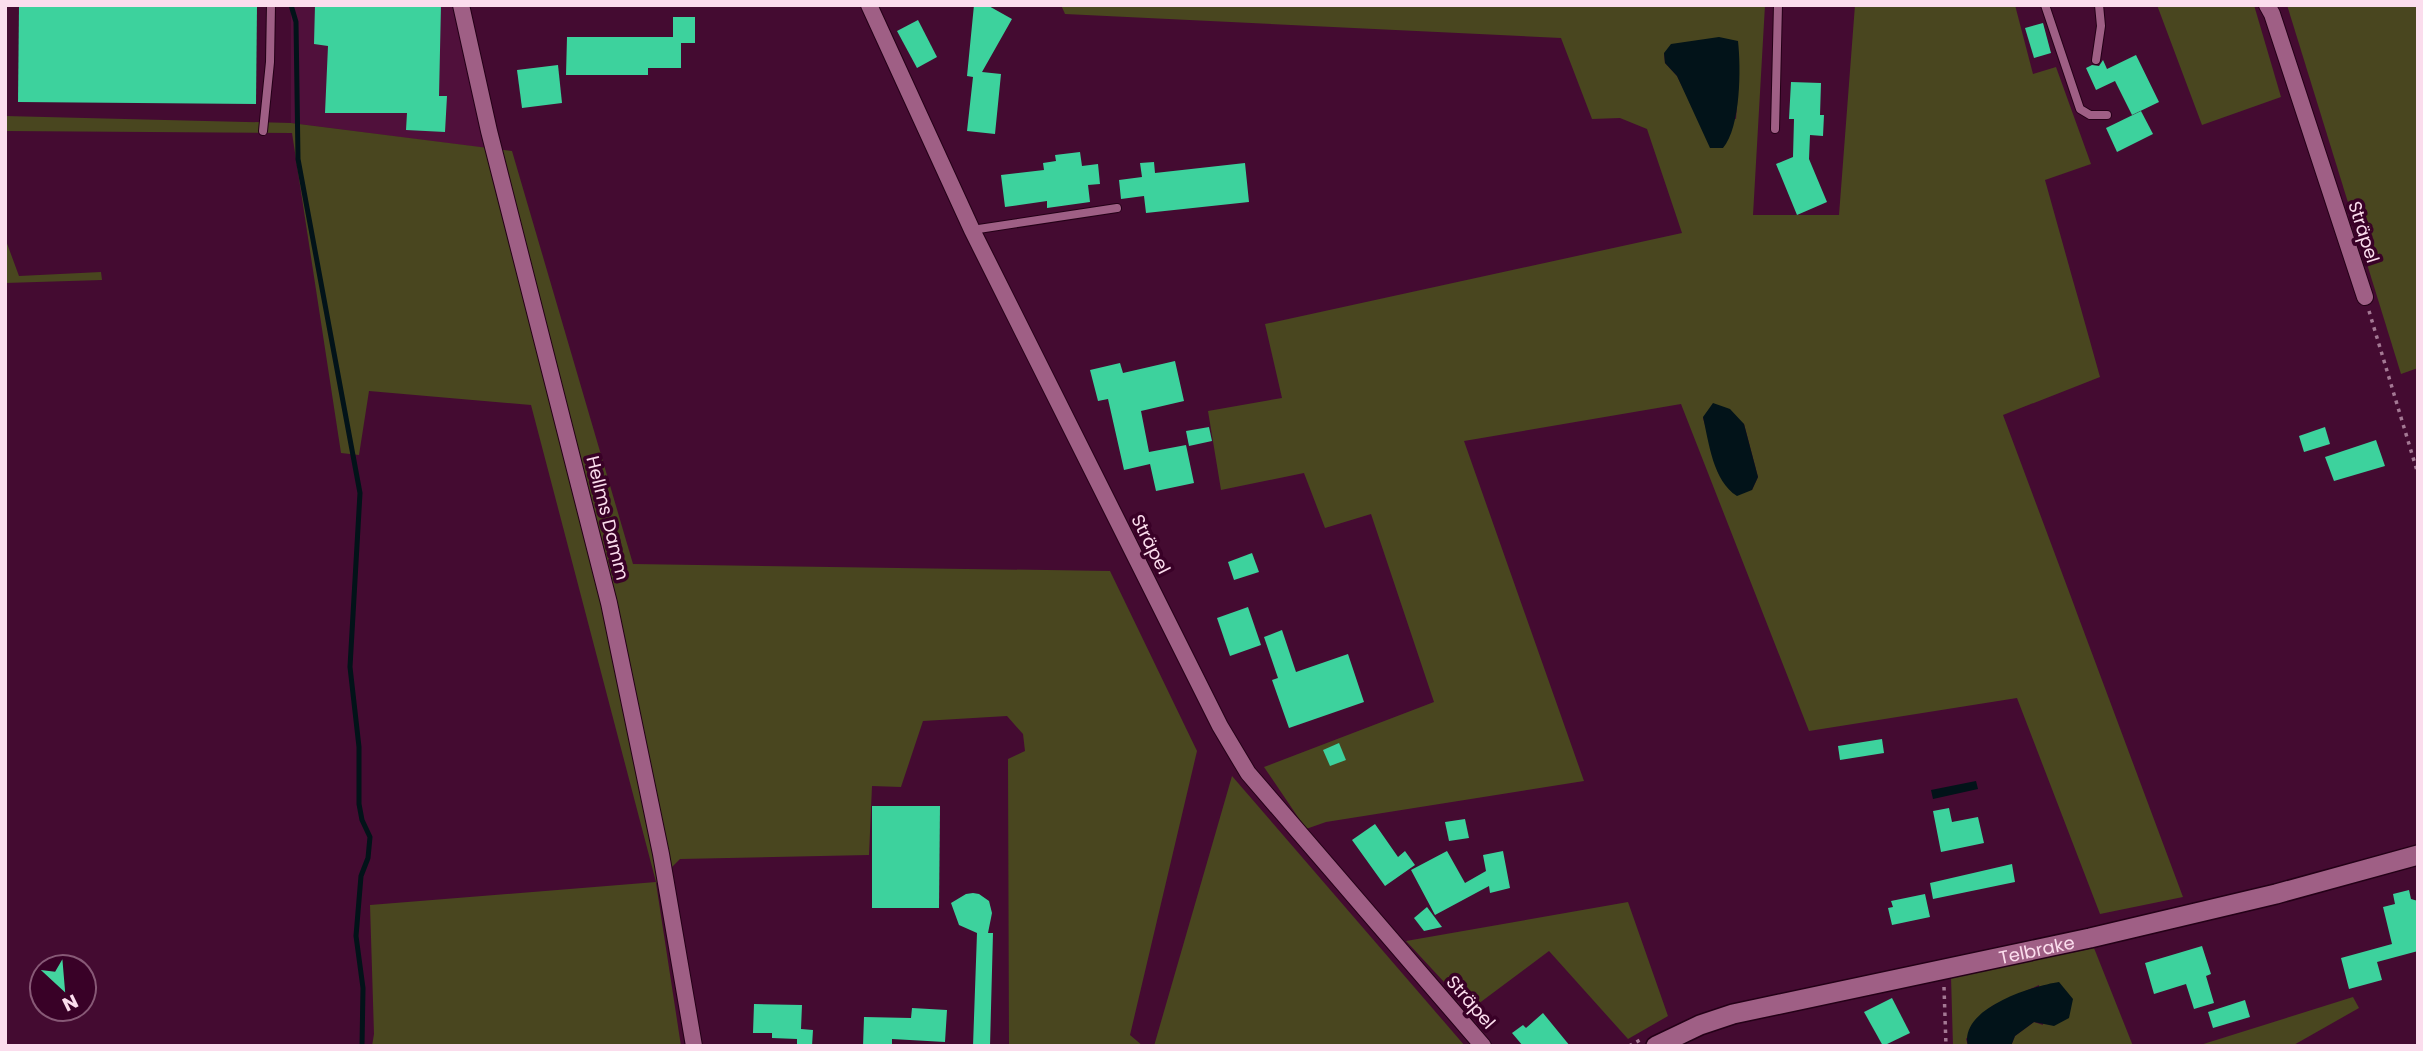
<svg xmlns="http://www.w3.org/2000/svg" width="2423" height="1051" font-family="Poppins,sans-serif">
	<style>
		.built { fill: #50103b }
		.green { fill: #49461f; fill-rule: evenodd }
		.water { fill: #021319 }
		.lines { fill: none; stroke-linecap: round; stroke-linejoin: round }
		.stream { stroke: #021319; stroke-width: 5 }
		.building { fill: #3dd29d }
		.service-casing { stroke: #240017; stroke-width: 10 }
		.minor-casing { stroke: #240017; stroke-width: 18 }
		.tertiary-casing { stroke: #240017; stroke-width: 22 }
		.path { stroke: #a47994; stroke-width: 3.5; stroke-dasharray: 3.5 5; stroke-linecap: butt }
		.service { stroke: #9f5f85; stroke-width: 8 }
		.minor { stroke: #9f5f85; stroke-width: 16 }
		.tertiary { stroke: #9f5f85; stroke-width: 19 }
		.labels { text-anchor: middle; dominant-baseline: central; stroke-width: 7; stroke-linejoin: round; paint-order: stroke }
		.street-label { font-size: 18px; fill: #fbdded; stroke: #390127 }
	</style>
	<rect width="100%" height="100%" fill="#440b31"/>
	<polygon class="built" points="291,5 454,5 485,148 291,123"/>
	<g class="green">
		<path d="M1061 5H1765L1753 215H1839L1855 5H2015L2033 74 2056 67 2091 164 2045 180 2100 377 2003 415 2183 897 2100 914 2017 698 1809 731 1681 404 1464 441 1584 781 1326 822 1306 829 1264 767 1434 702 1371 514 1325 528 1304 473 1221 490 1208 411 1282 398 1265 324 1682 233 1647 129 1620 118 1592 119 1561 38 1065 14ZM1664 53 1738 91 1736 119 1694 110 1677 76 1665 63ZM1713 404 1744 424 1758 477 1752 490 1719 474 1703 418Z"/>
		<polygon points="2157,5 2254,5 2281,97 2202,125"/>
		<polygon points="2287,5 2418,5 2418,368 2401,374"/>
		<polygon points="5,116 291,123 512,151 633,564 1110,571 1197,751 1130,1035 1143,1046 1009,1046 1008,759 1025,751 1023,734 1007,716 923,721 901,787 872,786 869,855 680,859 656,883 681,1046 372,1046 374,1034 370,905 656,882 531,405 369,391 359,455 341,453 292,133 5,131"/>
		<polygon points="5,238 19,276 101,272 102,280 5,283"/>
		<polygon points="1232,776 1465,1046 1154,1046"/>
		<polygon points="1628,902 1668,1016 1628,1039 1549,951 1470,1010 1406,941"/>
		<polygon points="2094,948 2133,1046 2011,1046 2015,1036 2034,1022 2043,1025 2039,985 1992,1006 1966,1039 1968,1046 1953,1046 1951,977"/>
		<polygon points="2353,997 2359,1008 2292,1046 2197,1046"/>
	</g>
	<g class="water">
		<path d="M1719 37 1738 41C1741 68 1741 127 1723 148H1710L1677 76 1665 63 1664 53 1671 44Z"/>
		<path d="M1713 403 1730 409 1744 424 1758 477 1752 490 1737 496C1713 481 1709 443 1703 417Z"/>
		<polygon points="1976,781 1978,789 1933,799 1931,790"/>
		<path d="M2059 982 2073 999 2069 1018 2054 1026 2034 1022 2015 1036 2011 1046H1968C1958 1009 2032 986 2059 982Z"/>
	</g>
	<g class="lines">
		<polyline class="stream" points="291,5 296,22 298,159 360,493 350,667 359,747 359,804 362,820 370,837 368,858 361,876 356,936 363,988 362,1046"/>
	</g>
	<g class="building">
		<polygon points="19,5 257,5 256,104 18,102"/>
		<polygon points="315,5 441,5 439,96 447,96 445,132 406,130 407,113 325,113 328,46 314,44"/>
		<polygon points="974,5 987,5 1012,19 982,72 1001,74 995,134 967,131 973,77 967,76"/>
		<polygon points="673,17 695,17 695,43 681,43 681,68 648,68 648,75 566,75 567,37 673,37"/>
		<polygon points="918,20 937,57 917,68 897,31"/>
		<polygon points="2043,23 2051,53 2034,58 2025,28"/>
		<polygon points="2136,55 2159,102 2132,115 2115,81 2096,90 2086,68 2092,65 2099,66 2103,60 2107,69"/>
		<polygon points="558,65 562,103 522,108 517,70"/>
		<polygon points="1791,82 1821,83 1820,115 1824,115 1823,136 1810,135 1809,159 1827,202 1797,215 1776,164 1793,157 1794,119 1789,119"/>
		<polygon points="2141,111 2153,134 2117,152 2106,128"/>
		<polygon points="1080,152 1082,166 1098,164 1100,184 1088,185 1090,202 1047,208 1047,201 1005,207 1001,175 1044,170 1043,163 1056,161 1055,155"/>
		<polygon points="1154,162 1155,173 1245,163 1249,202 1146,213 1144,196 1121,199 1119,180 1142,177 1140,163"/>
		<polygon points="1175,361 1184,401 1141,411 1149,452 1186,445 1194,483 1156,491 1150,464 1124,470 1108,399 1098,401 1090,370 1120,363 1123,373"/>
		<polygon points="1209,427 1212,441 1189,446 1186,431"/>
		<polygon points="2325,427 2330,444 2304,452 2299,436"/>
		<polygon points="2376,440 2385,466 2334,481 2325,457"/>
		<polygon points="1252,553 1259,572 1234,580 1228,562"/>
		<polygon points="1248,607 1261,645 1230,656 1217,618"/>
		<polygon points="1282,630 1296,672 1348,654 1364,702 1289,728 1272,680 1278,678 1264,637"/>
		<polygon points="1882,739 1884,753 1840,760 1838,746"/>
		<polygon points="1339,743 1346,760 1330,766 1323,750"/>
		<polygon points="872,806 940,806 939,908 872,908"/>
		<polygon points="1949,808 1952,822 1978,817 1984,843 1941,852 1933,811"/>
		<polygon points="1465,819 1469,838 1449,841 1445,822"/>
		<polygon points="1375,824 1398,857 1405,851 1415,865 1385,886 1352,840"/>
		<polygon points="1447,851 1465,883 1486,871 1483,855 1503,851 1510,888 1490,893 1489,886 1435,915 1411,870"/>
		<polygon points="2012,864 2015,882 1933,899 1930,883"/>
		<polygon points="2409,890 2411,899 2418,901 2418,951 2377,962 2382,980 2349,989 2341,958 2392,944 2383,907 2395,904 2393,894"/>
		<polygon points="973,893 979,894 989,901 992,913 988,933 993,933 990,1046 973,1046 977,933 959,925 951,903 966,894"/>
		<polygon points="1925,894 1930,917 1892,925 1888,908 1893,907 1891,901"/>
		<polygon points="1427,907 1442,927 1424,931 1414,918"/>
		<polygon points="2202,946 2211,974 2206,976 2214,1003 2194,1009 2186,984 2154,994 2145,963"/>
		<polygon points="1892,998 1910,1033 1883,1046 1864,1012"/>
		<polygon points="2245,1000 2250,1017 2213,1028 2208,1012"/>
		<polygon points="754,1004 802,1005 801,1029 813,1030 812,1046 797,1046 797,1039 772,1038 772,1033 753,1033"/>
		<polygon points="912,1008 947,1010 945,1042 892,1039 892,1046 863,1046 864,1017 911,1018"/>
		<polygon points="1543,1013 1570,1046 1523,1046 1512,1033 1523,1025 1526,1028"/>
	</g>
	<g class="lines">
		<g class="service-casing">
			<g id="service">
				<polyline points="2045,5 2080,109 2090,115 2107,115"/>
				<polyline points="2096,60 2101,26 2099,5"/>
				<polyline points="1775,129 1778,5"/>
				<polyline points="263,131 270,62 271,5"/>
				<polyline points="972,230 1117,208"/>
			</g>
		</g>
		<g class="minor-casing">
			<g id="minor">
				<polyline points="461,5 489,131 609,603 661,854 694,1046"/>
				<polyline points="869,5 972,230 1220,726 1248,773 1483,1046"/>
				<polyline points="2267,5 2272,14 2365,297"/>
			</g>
		</g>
		<g class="tertiary-casing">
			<g id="tertiary">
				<path id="s1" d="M1656 1046 1700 1025 1733 1014 2090 938 2276 894 2418 855"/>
			</g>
		</g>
		<g class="path">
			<polyline points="2369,311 2418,474"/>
			<polyline points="1944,987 1946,1046"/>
			<polyline points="1629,1046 1640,1040"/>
		</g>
		<use href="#service" class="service"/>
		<use href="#minor" class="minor"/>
		<use href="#tertiary" class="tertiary"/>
	</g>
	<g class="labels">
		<g class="street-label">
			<text transform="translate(2364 232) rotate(72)">Sträpel</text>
			<text transform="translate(608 518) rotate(76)">Hellms Damm</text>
			<text transform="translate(1151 544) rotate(63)">Sträpel</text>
			<text stroke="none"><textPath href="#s1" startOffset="394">Telbrake</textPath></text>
			<text transform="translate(1471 1002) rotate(49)">Sträpel</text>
		</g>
	</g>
	<rect width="2423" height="1051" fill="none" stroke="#fbdded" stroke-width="14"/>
	<g transform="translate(63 988) rotate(154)"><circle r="33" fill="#390127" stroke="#875976" stroke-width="2"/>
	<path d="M0-5L12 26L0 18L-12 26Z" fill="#44d49f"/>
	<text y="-10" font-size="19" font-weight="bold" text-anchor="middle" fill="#fbdded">N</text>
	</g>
</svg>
